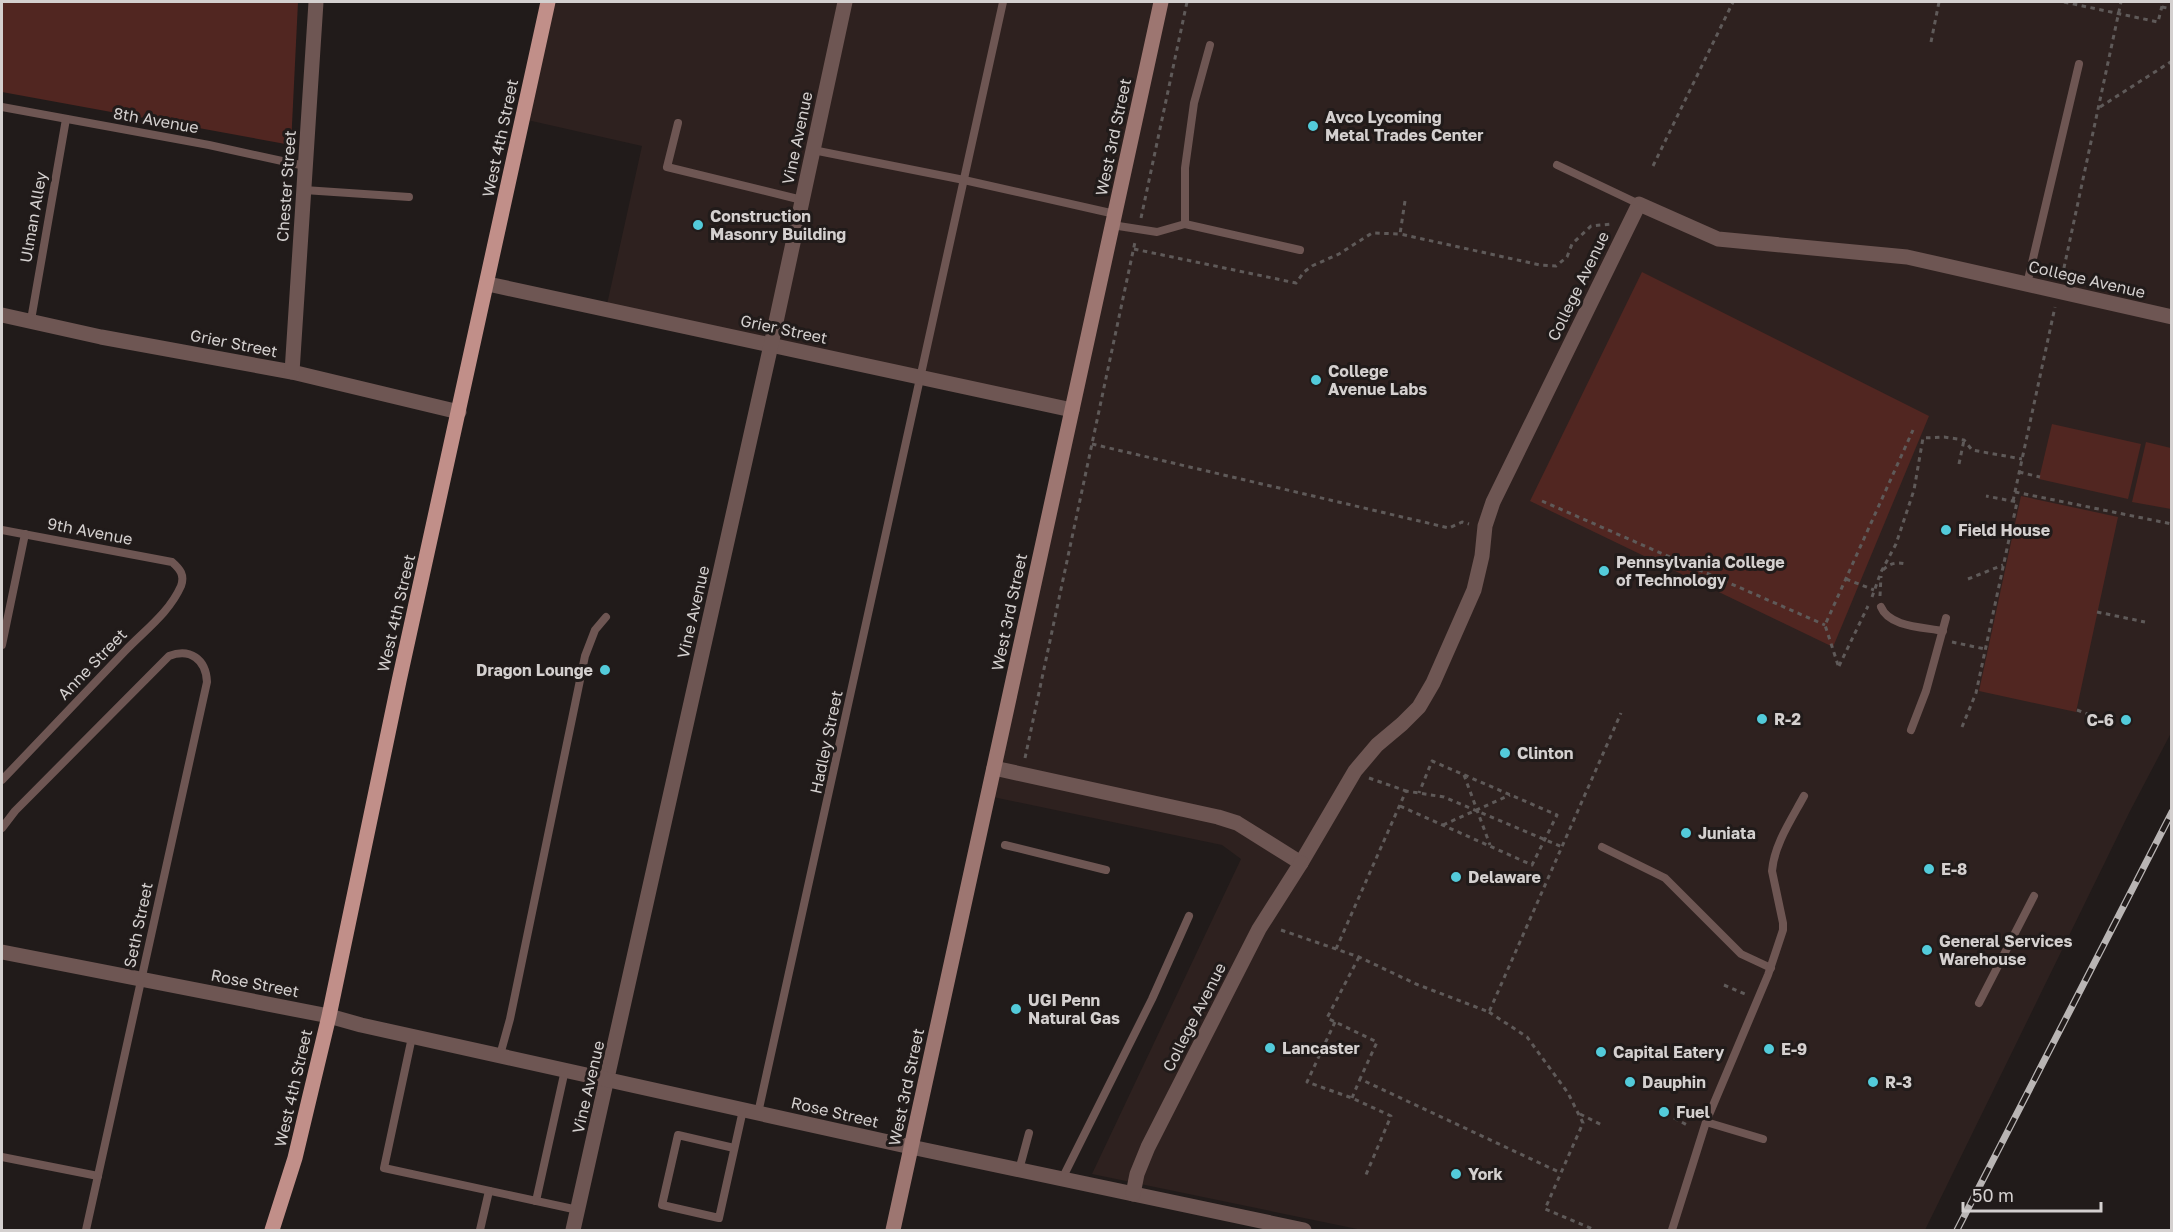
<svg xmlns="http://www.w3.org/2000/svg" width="2173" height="1232" font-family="'Golos Text',sans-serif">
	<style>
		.built { fill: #2e211f }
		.green { fill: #512621 }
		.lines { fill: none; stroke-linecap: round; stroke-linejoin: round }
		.path { stroke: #5f5a59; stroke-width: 3; stroke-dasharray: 4.5 4.5; stroke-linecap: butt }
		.service { stroke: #6e5653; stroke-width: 8 }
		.minor { stroke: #6e5653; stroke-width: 15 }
		.tertiary { stroke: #6e5653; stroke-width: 15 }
		.secondary { stroke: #9d7671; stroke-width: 15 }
		.primary { stroke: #c18f89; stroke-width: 15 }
		.rail-casing { stroke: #b9b5b4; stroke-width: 7 }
		.rail { stroke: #211b1a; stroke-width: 4.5; stroke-dasharray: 14; stroke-linecap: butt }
		.poi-dot { fill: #53cbda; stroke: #211b1a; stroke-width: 2 }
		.labels { text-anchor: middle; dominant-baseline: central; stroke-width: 6; stroke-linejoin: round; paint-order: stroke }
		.poi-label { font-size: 16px; font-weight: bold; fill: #d4d0cf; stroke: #211b1a; text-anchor: start }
		.street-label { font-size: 16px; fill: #d4d0cf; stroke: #211b1a }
	</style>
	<rect width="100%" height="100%" fill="#211b1a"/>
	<polygon class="built" points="548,2 2171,2 2171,733 2129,813 1925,1230 1362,1230 1092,1174 1241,859 1222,845 988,796 1072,410 606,309 642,146 523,119"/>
	<g class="green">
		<polygon points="2,2 298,2 291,145 2,92"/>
		<polygon points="1642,272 1929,416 1833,647 1530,501"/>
		<polygon points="2052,424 2141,444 2128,499 2039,479"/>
		<polygon points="2146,442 2171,448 2171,509 2132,502"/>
		<polygon points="2021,496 2118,517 2076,712 1979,691"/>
	</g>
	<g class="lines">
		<g class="path">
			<polyline points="2064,2 2158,22 2163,2"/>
			<polyline points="2162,7 2172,9"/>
			<polyline points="1931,42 1939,2"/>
			<polyline points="2100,107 2172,61"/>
			<polyline points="1653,166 1733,2"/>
			<polyline points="1405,201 1400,234 1540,265 1556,266 1567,257 1572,244 1591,226 1612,224"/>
			<polyline points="1141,218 1187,2"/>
			<polyline points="1134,249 1296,283 1304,272 1312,266 1339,254 1372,233 1400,234"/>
			<polyline points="2062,277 2121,2"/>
			<polyline points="1092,444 1449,528 1462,522 1469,524"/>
			<polyline points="1959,464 1964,440"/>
			<polyline points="2019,472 2040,477"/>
			<polyline points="2015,492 2172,524"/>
			<polyline points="1542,501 1825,625"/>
			<polyline points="2013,501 2055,307"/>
			<path d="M1883 570C1890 563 1896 562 1906 564"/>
			<polyline points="1846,579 1874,590"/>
			<polyline points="1968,579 2003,565"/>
			<polyline points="1880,596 1881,576"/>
			<polyline points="1872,597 1881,572 1896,544 1914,490 1923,438 1944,437 1964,440 1972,450 2022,459"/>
			<polyline points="2097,612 2145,622"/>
			<polyline points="1952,642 1985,649"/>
			<polyline points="1838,665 1825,625 1913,430"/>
			<polyline points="1839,666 1868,606"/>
			<polyline points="2077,710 2096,717"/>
			<polyline points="1962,727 1976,693 2017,502 1986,496"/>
			<polyline points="1025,758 1135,242"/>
			<polyline points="1464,775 1490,845"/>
			<polyline points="1369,778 1406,791"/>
			<polyline points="1400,806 1532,865 1557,815 1432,761 1419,793"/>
			<polyline points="1443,825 1510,795"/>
			<polyline points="1281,930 1359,957 1416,984 1489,1012 1621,713"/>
			<polyline points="1336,949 1406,791 1444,797 1562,847"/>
			<polyline points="1359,957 1327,1018 1377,1042 1360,1079 1561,1173"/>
			<polyline points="1724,985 1745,994"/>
			<polyline points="1489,1012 1527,1037 1568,1093 1583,1123 1545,1209 1595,1230"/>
			<polyline points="1335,1022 1307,1082 1352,1098 1391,1116 1365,1177"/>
			<polyline points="1352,1098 1360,1079"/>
			<polyline points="1580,1114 1602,1125"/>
			<polyline points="1674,1118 1689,1126"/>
		</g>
		<g class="service">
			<polyline points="2,107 209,145 305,166"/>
			<polyline points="678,123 667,167 802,200"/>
			<polyline points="813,150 964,180 1115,214"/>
			<polyline points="1557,165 1639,204"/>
			<polyline points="304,190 409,197"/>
			<polyline points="1185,224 1185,168 1194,103 1210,45"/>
			<polyline points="1112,225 1157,232 1185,224 1300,250"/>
			<polyline points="2027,284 2079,64"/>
			<polyline points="31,320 66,119"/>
			<path d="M2 530 172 562C180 569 185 575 181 586 169 613 145 630 125 651 84 694 43 737 2 780"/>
			<path d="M1881 607C1889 627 1923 627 1943 631"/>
			<polyline points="2,645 25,534"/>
			<polyline points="1911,730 1926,691 1946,618"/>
			<path d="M2 828 15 811 169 656C190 648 206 659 207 682L86 1230"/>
			<polyline points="1005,845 1106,870"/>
			<polyline points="1602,847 1665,878 1741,954 1771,968"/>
			<polyline points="1979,1003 2034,896"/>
			<polyline points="412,1037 384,1168 578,1210"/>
			<polyline points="500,1055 510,1019 585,656 595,630 606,617"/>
			<polyline points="758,1113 1003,2"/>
			<polyline points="1706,1122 1763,1139"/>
			<polyline points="734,1148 678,1135 662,1205 719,1218 743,1110"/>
			<polyline points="2,1157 98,1176"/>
			<polyline points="1019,1170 1029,1133"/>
			<polyline points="1062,1179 1152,999 1189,916"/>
			<polyline points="536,1201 565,1070"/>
			<polyline points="480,1230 489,1191"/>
			<path d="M1672 1230 1706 1122 1768 975 1783 930V923L1772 871C1774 845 1791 820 1804 796"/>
		</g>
		<g class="minor">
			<polyline points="488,284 1072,410"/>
			<polyline points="2,315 101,337 292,372 459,412"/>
			<polyline points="292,372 316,2"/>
			<polyline points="994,768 1218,817 1237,823 1301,863 1355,771 1377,745 1402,724 1419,707 1433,683 1474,590 1482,556 1485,526 1493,502 1639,204 1718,239 1907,257 2172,317"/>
			<polyline points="911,1147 1304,1230"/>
			<polyline points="1133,1194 1137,1174 1148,1147 1259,929 1301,863"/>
			<polyline points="573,1230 771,345 845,2"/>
		</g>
		<polyline class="tertiary" points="2,952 329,1016 361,1025 911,1147"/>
		<polyline class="secondary" points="893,1230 1161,2"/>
		<polyline class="primary" points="272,1230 295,1158 329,1016 399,681 548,2"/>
		<g class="rail-casing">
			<polyline id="rail" points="1957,1230 2172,812"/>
		</g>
		<use href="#rail" class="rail"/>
	</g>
	<g class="poi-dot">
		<circle cx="1313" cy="126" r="6"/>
		<circle cx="698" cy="225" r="6"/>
		<circle cx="1316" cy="380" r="6"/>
		<circle cx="1946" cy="530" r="6"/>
		<circle cx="1604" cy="571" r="6"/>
		<circle cx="605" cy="670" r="6"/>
		<circle cx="1762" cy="719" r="6"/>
		<circle cx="2126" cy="720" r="6"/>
		<circle cx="1505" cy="753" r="6"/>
		<circle cx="1686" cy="833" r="6"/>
		<circle cx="1929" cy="869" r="6"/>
		<circle cx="1456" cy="877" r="6"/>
		<circle cx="1927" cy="950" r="6"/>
		<circle cx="1016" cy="1009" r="6"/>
		<circle cx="1270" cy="1048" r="6"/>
		<circle cx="1769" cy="1049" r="6"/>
		<circle cx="1601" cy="1052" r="6"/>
		<circle cx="1630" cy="1082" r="6"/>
		<circle cx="1873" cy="1082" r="6"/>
		<circle cx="1664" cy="1112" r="6"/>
		<circle cx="1456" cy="1174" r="6"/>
	</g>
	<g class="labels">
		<g class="poi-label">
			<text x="1325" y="117">Avco Lycoming<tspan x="1325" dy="18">Metal Trades Center</tspan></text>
			<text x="710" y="216">Construction<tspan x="710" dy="18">Masonry Building</tspan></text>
			<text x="1328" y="371">College<tspan x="1328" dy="18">Avenue Labs</tspan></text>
			<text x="1958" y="530">Field House</text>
			<text x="1616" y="562">Pennsylvania College<tspan x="1616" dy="18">of Technology</tspan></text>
			<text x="593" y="670" text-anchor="end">Dragon Lounge</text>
			<text x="1774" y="719">R-2</text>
			<text x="2114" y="720" text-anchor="end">C-6</text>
			<text x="1517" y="753">Clinton</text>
			<text x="1698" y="833">Juniata</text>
			<text x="1941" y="869">E-8</text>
			<text x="1468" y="877">Delaware</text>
			<text x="1939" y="941">General Services<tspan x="1939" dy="18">Warehouse</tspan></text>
			<text x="1028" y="1000">UGI Penn<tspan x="1028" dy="18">Natural Gas</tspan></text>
			<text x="1282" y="1048">Lancaster</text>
			<text x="1781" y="1049">E-9</text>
			<text x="1613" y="1052">Capital Eatery</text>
			<text x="1642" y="1082">Dauphin</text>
			<text x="1885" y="1082">R-3</text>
			<text x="1676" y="1112">Fuel</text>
			<text x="1468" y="1174">York</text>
		</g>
		<g class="street-label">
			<text transform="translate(156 120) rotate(10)">8th Avenue</text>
			<text transform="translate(1113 137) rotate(-78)">West 3rd Street</text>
			<text transform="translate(500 138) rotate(-78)">West 4th Street</text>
			<text transform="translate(797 138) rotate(-78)">Vine Avenue</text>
			<text transform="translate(286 186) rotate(-86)">Chester Street</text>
			<text transform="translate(33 217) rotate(-80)">Ulman Alley</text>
			<text transform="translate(2087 279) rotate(13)">College Avenue</text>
			<text transform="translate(1578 286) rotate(-64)">College Avenue</text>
			<text transform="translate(784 329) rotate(12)">Grier Street</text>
			<text transform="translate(234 343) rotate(11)">Grier Street</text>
			<text transform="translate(90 531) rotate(11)">9th Avenue</text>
			<text transform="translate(693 612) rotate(-77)">Vine Avenue</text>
			<text transform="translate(1009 612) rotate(-78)">West 3rd Street</text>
			<text transform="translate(396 613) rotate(-77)">West 4th Street</text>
			<text transform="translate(92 664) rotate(-46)">Anne Street</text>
			<text transform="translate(826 742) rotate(-78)">Hadley Street</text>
			<text transform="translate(138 925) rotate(-78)">Seth Street</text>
			<text transform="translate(255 983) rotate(11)">Rose Street</text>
			<text transform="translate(1194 1017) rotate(-63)">College Avenue</text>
			<text transform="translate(588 1087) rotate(-77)">Vine Avenue</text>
			<text transform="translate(906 1087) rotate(-78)">West 3rd Street</text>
			<text transform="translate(293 1088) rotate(-77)">West 4th Street</text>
			<text transform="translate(835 1112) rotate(13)">Rose Street</text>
		</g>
	</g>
	<rect width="2173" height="1232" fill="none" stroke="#d4d0cf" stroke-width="6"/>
	<path d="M1963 1202v9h138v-9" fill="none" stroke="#d4d0cf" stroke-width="3"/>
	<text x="1972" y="1202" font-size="18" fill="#d4d0cf" stroke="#211b1a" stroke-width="4.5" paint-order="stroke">50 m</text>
</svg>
